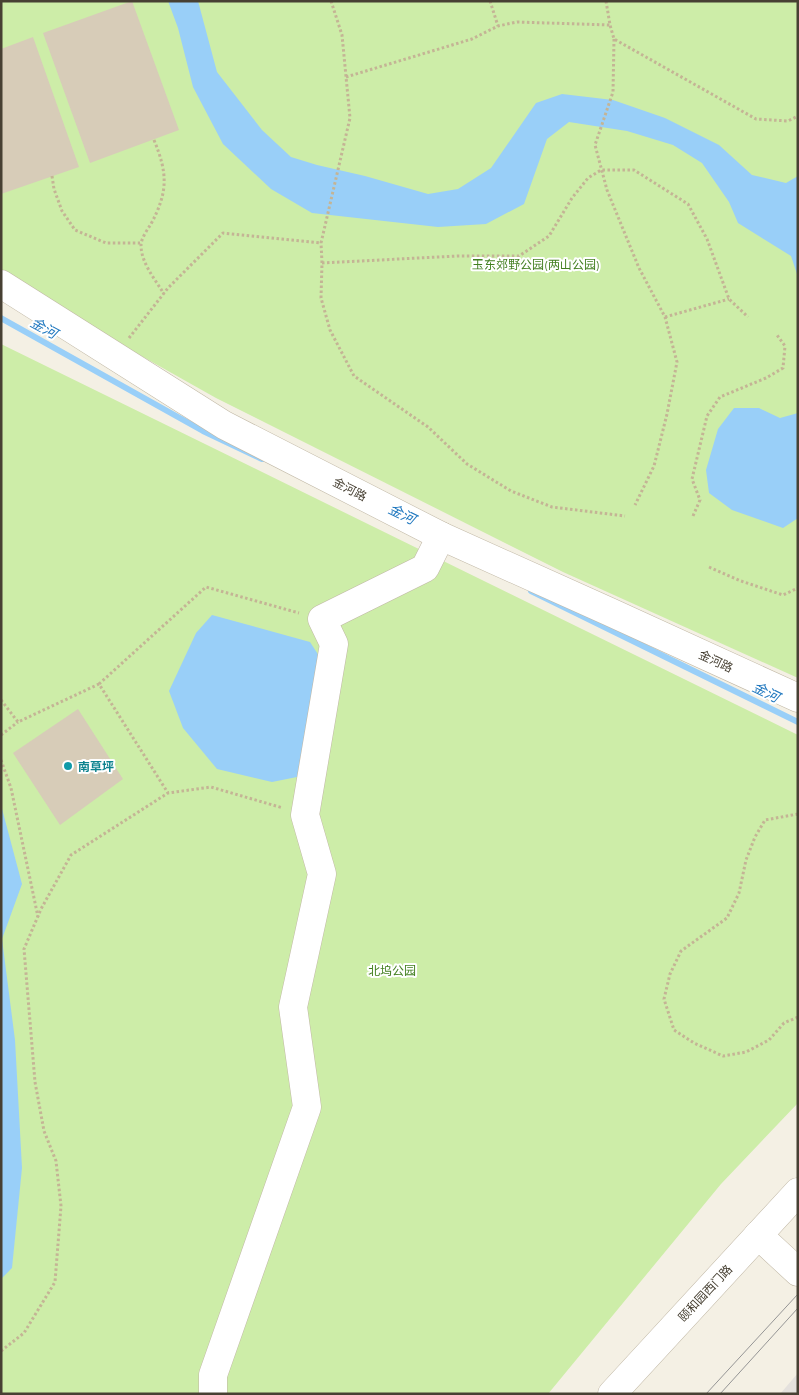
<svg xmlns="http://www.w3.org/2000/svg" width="799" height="1395" font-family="Montserrat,'Noto Sans SC',sans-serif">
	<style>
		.green { fill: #cdeda8 }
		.parking { fill: #e4e1dd }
		.water { fill: #99cff8 }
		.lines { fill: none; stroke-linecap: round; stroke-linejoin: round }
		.stream { stroke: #99cff8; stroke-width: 6 }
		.building { fill: #d7ccb8 }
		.minor-casing { stroke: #c1b8a6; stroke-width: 29 }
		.path { stroke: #c4b495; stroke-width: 3; stroke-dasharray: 2.5 2.5; stroke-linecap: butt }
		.minor { stroke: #fff; stroke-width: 28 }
		.tram { stroke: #959595; stroke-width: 1 }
		.culture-dot { fill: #0f9aa8; stroke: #fff; stroke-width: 2 }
		.labels { text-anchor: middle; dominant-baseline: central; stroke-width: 4; stroke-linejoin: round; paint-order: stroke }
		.park-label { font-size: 12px; fill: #427f20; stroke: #fff }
		.street-label { font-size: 12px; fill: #474033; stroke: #fff }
		.culture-label { font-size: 12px; font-weight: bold; fill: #0d838f; stroke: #fff; text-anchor: start }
		.water-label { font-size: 14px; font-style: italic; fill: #2078bf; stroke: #fff }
	</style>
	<rect width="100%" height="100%" fill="#f4f0e4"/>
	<g class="green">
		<polygon points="1,1 798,1 798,678 563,572 216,398 1,277"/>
		<polygon points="1,344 798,735 798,1103 721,1184 548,1394 1,1394"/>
	</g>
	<polygon class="parking" points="798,1373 798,1394 780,1394"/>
	<g class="water">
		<polygon points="168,1 198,1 217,72 262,130 291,157 317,165 365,176 428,194 458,189 491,168 536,103 562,94 613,100 665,118 719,145 752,175 786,183 798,176 798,277 791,256 738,223 729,202 702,163 673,145 627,131 569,122 547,139 524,204 486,224 438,227 312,213 271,189 223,144 193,87 178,28"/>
		<polygon points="734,408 759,408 780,418 798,413 798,518 783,528 732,510 709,493 706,470 718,429"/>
		<polygon points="212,615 310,642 321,659 297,777 272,782 217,769 183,728 169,691 196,633"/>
		<polygon points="1,805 22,884 2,939 15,1040 22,1168 12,1268 1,1279"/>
	</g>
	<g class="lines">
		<g class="stream">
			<polyline points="1,318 203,431 262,459"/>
			<polyline points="531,591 798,722"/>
		</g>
	</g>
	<g class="building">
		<polygon points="132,1 179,130 90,163 43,33"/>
		<polygon points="33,37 79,167 1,194 1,49"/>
		<polygon points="78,709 123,779 60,825 13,753"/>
	</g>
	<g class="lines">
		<g class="minor-casing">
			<g id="minor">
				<polyline points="1,284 224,425 441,536 610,612 798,698"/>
				<polyline points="758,1235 798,1272"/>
				<polyline points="213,1394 213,1375 307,1107 293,1007 322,874 305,815 334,644 322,619 425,568 441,536"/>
				<polyline points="612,1394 798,1192"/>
			</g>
		</g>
		<g class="path">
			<polyline points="331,1 342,35 350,118 321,243 322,263 321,298 330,330 354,376 428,427 467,464 511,491 552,507 625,516"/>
			<polyline points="490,1 498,26"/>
			<polyline points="606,1 610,25 614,39 756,119 788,121 798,116"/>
			<polyline points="614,39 613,92 595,145 607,190 639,268 665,317 677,362 667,414 654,466 635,505"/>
			<polyline points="346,77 472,39 498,26 517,22 610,25"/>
			<path d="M154 140C168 174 168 192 151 224 147 230 141 239 141 245 141 263 155 279 164 294"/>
			<polyline points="52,176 54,189 62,211 75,230 106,243 140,243"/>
			<polyline points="322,263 457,256 519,256 549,236 572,198 588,178 601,170 634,170 688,204 707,239 729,299 748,317"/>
			<polyline points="665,317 729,299"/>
			<polyline points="129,338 168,288 223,233 321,243"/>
			<polyline points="693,516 700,500 692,479 707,416 720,397 766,378 783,368 785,346 777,335"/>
			<polyline points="709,567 741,581 783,595 798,588"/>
			<polyline points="99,684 206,587 299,613"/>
			<polyline points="1,700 18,722 99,684 168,793"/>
			<polyline points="1,735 18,722"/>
			<polyline points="1,760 11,788 38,917"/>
			<polyline points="798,814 765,820 755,837 746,860 739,893 727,918 681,951 670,974 664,999 674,1030 694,1043 723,1056 746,1052 769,1040 784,1023 798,1017"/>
			<polyline points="1,1351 24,1333 55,1282 61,1206 56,1161 44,1131 35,1082 24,949 41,909 71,855 168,793 211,787 283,808"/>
		</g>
		<use href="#minor" class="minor"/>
		<g class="tram">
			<polyline points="706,1394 798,1294"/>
			<polyline points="720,1394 798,1308"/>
		</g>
	</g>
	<circle class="culture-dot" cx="68" cy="766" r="5"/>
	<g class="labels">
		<g class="park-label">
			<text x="536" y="264">玉东郊野公园(两山公园)</text>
			<text x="392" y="970">北坞公园</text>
		</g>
		<g class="street-label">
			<text transform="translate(350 489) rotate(27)">金河路</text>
			<text transform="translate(716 661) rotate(25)">金河路</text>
			<text transform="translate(705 1293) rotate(-47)">颐和园西门路</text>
		</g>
		<g class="culture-label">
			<text x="78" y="766">南草坪</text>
		</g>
		<g class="water-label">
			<text transform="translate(44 328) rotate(29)">金河</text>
			<text transform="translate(402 514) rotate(26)">金河</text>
			<text transform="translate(766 692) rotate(26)">金河</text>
		</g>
	</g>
	<rect width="799" height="1395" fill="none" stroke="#474033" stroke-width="5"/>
</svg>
